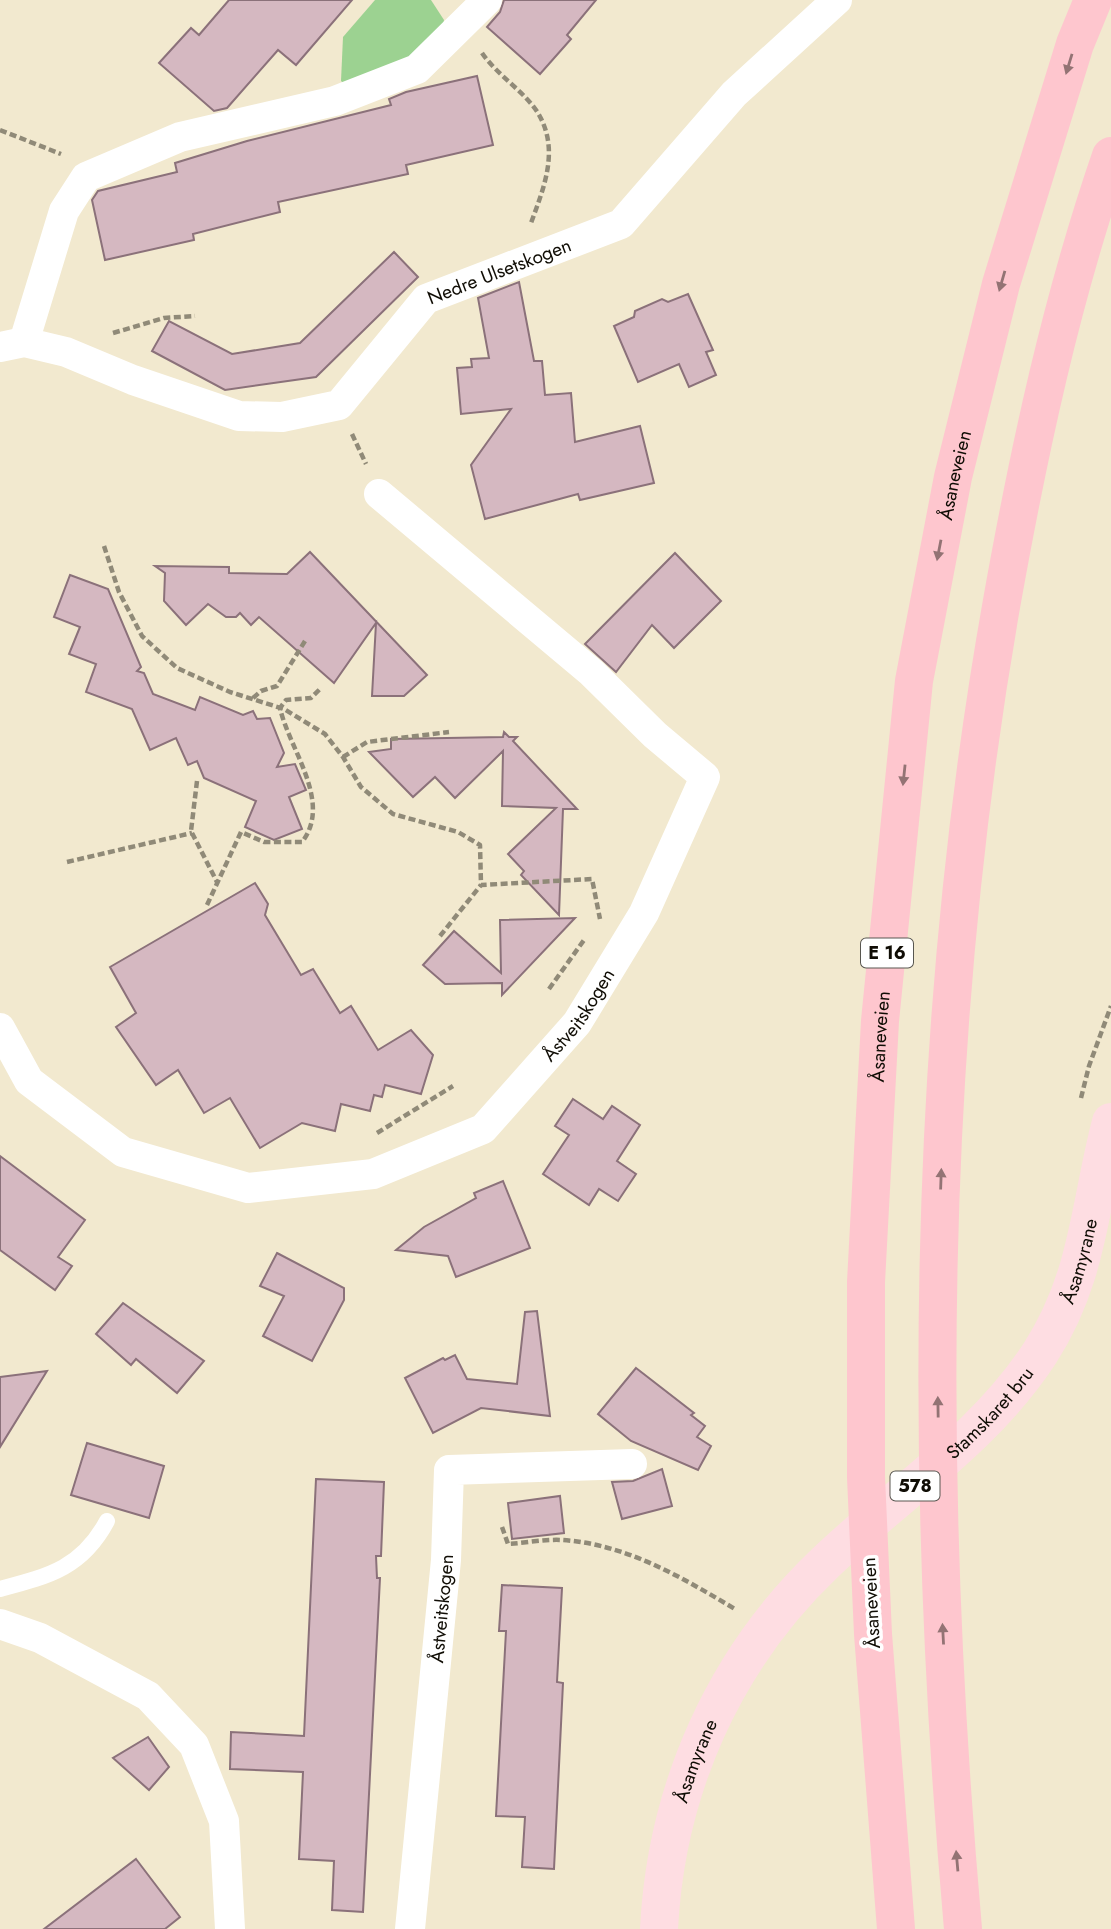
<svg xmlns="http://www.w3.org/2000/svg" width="1111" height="1929" font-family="Jost,sans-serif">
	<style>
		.green { fill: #9cd291 }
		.building { fill: #d5b8c1; stroke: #8b717a; stroke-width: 2 }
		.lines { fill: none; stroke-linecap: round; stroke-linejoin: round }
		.path { stroke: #908a78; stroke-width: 4.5; stroke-dasharray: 7 3.5; stroke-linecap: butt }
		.lane { stroke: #fff; stroke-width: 16 }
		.street { stroke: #fff; stroke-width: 30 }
		.primary { stroke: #fedde2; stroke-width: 38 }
		.highway { stroke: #fec6ce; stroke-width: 38 }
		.oneway { fill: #937374 }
		.labels { text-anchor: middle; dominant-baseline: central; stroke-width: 7; stroke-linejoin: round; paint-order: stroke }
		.shield { fill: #fff; stroke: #585650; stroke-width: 2 }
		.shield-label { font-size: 18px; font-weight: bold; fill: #100d05 }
		.street-label { font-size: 19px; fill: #100d05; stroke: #fff }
	</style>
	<rect width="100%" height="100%" fill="#f2e9cf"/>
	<polygon class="green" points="375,0 431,0 444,20 442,32 399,68 348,87 341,81 343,37"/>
	<g class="building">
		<polygon points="229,0 352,0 296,65 278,50 227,108 214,111 159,63 191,28 199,35"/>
		<polygon points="504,0 596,0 567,35 571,39 540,74 487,27 500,12"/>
		<polygon points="477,76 493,145 406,165 408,174 278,202 280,212 193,234 194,240 105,260 92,200 98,191 177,172 175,163 247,141 391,105 389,99 406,92"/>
		<polygon points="394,252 418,277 316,377 225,390 152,351 169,321 232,354 300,343"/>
		<polygon points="519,282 534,361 542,361 545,395 571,393 575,442 640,426 654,483 580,500 578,494 485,519 471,465 511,409 461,414 457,368 472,367 471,359 489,358 478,298"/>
		<polygon points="688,294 713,350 706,352 716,375 689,387 679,364 638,382 614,326 634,317 635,311 662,299 668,302"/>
		<polygon points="310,552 427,675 404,696 372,696 376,623 334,683 259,617 251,625 240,613 236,617 226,617 208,604 186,625 164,601 165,573 155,566 229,567 229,573 287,574"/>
		<polygon points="675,553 721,601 674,648 652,625 616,672 585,644"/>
		<polygon points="70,575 108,589 141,667 137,671 144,673 153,694 195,710 200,697 243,715 253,711 257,719 270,718 284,753 277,767 295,764 306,790 289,797 302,829 274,840 245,827 256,801 204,778 197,761 188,765 176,738 150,750 132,709 86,692 96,664 69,654 80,627 54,617"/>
		<polygon points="504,732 509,737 517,737 513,741 577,809 563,809 559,915 521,875 524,871 508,854 556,808 502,806 503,751 455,798 435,777 413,797 369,752 391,749 391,739 503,737"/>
		<polygon points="255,883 268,904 265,915 301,975 313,969 340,1013 351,1006 378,1050 411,1030 433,1055 421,1094 385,1085 382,1097 374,1095 370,1111 341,1104 335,1131 302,1123 260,1148 230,1098 204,1113 178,1070 156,1085 116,1027 136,1013 110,967"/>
		<polygon points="575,918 502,995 502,983 445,984 423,965 454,931 501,973 500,920"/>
		<polygon points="573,1099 603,1119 612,1106 640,1125 617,1161 636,1174 618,1201 599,1189 589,1205 543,1174 569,1135 555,1126"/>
		<polygon points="0,1156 85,1220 58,1257 72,1266 55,1290 0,1250"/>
		<polygon points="503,1181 530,1248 456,1277 448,1256 396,1250 424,1227 476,1198 474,1193"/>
		<polygon points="277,1253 344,1288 344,1300 312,1361 263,1336 284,1296 260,1286"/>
		<polygon points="123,1303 204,1361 177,1393 136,1359 131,1365 96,1334"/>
		<polygon points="537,1311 550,1416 481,1408 433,1433 405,1378 443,1358 445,1360 455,1355 467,1379 517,1384 525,1312"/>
		<polygon points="636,1368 694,1413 691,1415 705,1426 697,1437 711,1446 698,1470 631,1441 598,1414"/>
		<polygon points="47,1371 0,1447 0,1377"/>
		<polygon points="87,1443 164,1466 149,1518 71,1495"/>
		<polygon points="662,1469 672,1506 622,1519 612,1482 633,1481"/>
		<polygon points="316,1479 384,1482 381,1556 376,1556 377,1578 380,1578 363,1912 332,1910 334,1861 299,1859 303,1772 230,1769 231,1732 304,1736"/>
		<polygon points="560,1496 564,1533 512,1539 508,1503"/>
		<polygon points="502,1585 562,1588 557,1682 563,1683 554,1869 522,1867 525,1817 496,1816 506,1631 499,1631"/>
		<polygon points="148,1737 169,1767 149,1790 113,1758"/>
		<polygon points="136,1859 180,1917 165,1929 44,1929"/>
	</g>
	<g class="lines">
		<g class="path">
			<path d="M482 53C497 75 525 92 538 113 560 150 544 187 531 223"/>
			<polyline points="0,130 61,154"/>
			<polyline points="113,333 164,318 195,316"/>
			<polyline points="352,434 366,464"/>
			<polyline points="104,546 119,592 142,636 177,668 230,692 284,709 325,734 343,757 361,787 393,814 458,832 480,845 481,885 592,879 600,919"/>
			<polyline points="253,698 261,691 277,686 305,641"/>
			<polyline points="343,757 367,742 449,732"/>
			<polyline points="197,781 191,831 217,882"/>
			<polyline points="67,862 192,833"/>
			<path d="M207 905 241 832 264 842H302C333 802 289 749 280 708L286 700 311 698 320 689"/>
			<polyline points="440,936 481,885"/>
			<polyline points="549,989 584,940"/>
			<polyline points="1081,1098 1089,1066 1111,1006"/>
			<polyline points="377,1133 453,1086"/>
			<path d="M502 1527 508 1544C525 1543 545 1539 562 1540 626 1544 681 1577 735 1609"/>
		</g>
		<path class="lane" d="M0 1589C49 1576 82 1568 107 1521"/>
		<g class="street">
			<polyline points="24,342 64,211 86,177 180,137 335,101 417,69 487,0"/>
			<path id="s1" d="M0 347 24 342 66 352 133 380 239 416 282 417 339 405 426 299 621 224 734 94 837 0"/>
			<path id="s2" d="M0 1028 29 1081 123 1152 248 1188 373 1174 483 1129 577 1023 644 913 705 777 655 735 591 672 379 494"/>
			<polyline points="0,1624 40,1638 148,1696 194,1745 224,1821 230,1929"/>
			<path id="s3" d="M410 1929 446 1560 449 1470 632 1464"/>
		</g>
		<path class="primary" id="s4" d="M659 1929C666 1789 724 1659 825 1563 898 1493 984 1439 1040 1353 1089 1277 1089 1206 1111 1122"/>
		<g class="highway">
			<path id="s5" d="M896 1929 873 1634 866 1477V1282L880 1021 914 681 953 477 1001 284 1075 44 1093 0"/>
			<path d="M963 1929C924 1487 924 1039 1002 601 1029 450 1061 301 1111 156"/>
		</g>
	</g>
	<defs><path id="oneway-solid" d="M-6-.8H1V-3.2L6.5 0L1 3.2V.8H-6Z" transform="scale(1.75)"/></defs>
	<g class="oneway">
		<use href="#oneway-solid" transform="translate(1069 64) rotate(107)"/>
		<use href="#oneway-solid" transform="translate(1002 281) rotate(106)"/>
		<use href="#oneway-solid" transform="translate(939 550) rotate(101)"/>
		<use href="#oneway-solid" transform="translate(904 775) rotate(96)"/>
		<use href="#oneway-solid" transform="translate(941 1179) rotate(-88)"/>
		<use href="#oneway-solid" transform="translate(938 1407) rotate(-91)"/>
		<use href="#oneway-solid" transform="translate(943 1634) rotate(-93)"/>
		<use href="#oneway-solid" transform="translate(957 1861) rotate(-95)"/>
	</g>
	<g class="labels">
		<g class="shield">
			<rect x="861" y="938.5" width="52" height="29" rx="5"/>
			<rect x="890.5" y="1471.5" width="49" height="29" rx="5"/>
		</g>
		<g class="shield-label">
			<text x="887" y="953">E 16</text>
			<text x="915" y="1486">578</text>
		</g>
		<g class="street-label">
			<text stroke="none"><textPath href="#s1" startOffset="569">Nedre Ulsetskogen</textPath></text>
			<text stroke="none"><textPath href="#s5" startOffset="1461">Åsaneveien</textPath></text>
			<text stroke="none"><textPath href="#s2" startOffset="702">Åstveitskogen</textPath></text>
			<text stroke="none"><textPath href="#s5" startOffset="894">Åsaneveien</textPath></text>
			<text stroke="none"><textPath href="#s4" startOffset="814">Åsamyrane</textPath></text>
			<text stroke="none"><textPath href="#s4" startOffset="635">Stamskaret bru</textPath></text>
			<text transform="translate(871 1603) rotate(-93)">Åsaneveien</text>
			<text stroke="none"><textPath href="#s3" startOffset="322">Åstveitskogen</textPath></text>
			<text stroke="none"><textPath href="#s4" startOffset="173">Åsamyrane</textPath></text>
		</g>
	</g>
</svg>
